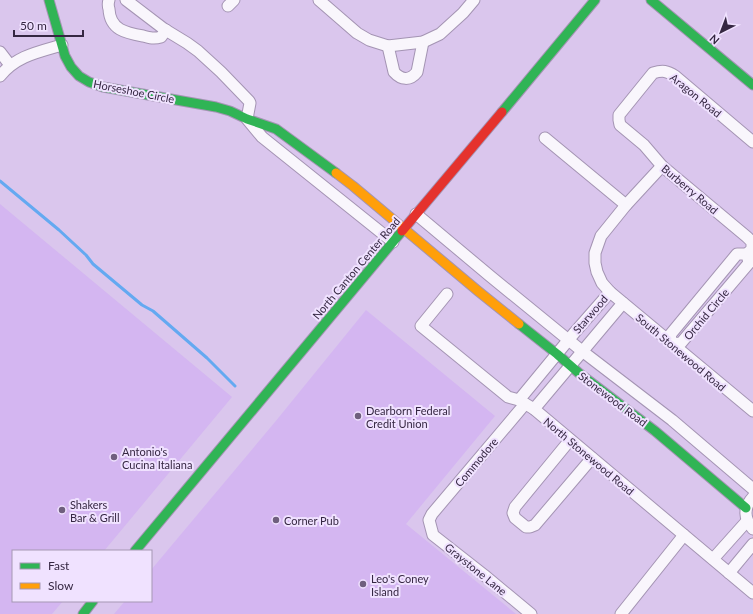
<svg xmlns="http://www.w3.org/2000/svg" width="753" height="614" font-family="Lato,sans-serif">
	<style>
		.built { fill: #d4b6f1 }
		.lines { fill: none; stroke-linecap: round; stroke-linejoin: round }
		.stream { stroke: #64a9f1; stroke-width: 3 }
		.street-casing { stroke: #a494b3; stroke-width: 13 }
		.fast-casing { stroke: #a494b3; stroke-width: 11 }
		.slow-casing { stroke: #a494b3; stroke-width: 11 }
		.jam-casing { stroke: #a494b3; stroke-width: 11 }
		.street { stroke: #f9f6fc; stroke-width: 11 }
		.fast { stroke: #30b455; stroke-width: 9 }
		.slow { stroke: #ff9f0a; stroke-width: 9 }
		.jam { stroke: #e5322d; stroke-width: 9 }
		.poi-dot { fill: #6f5f7e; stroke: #f0e2ff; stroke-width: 1.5 }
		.labels { text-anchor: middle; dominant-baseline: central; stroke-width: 4; stroke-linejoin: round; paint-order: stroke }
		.street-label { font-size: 11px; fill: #352742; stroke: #f0e2ff }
		.poi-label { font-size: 11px; fill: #352742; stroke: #f0e2ff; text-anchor: start }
	</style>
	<rect width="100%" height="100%" fill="#dac6ed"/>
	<g class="built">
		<polygon points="0,204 232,397 104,551 13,551 13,601 63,601 52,614 0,614"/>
		<polygon points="366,310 495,416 406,524 516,614 114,614 125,601 151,601 151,570 275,422"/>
	</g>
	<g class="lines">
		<polyline class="stream" points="0,181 59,230 86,255 93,264 142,305 153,311 207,358 235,386"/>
		<g class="street-casing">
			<g id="street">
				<path d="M109 0C108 3 108 6 109 9 110 30 126 33 143 36 150 38 154 39 161 37L166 30"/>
				<polyline points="126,0 164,29 187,43 198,51 221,72 249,101 250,103 247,119 262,137 393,242"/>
				<polyline points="319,0 357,33 369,40 388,46 423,42 440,34 463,13 474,0"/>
				<polyline points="228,6 234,0"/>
				<path d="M388 46 394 72C401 80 410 81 417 72L423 42"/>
				<polyline points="0,52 10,65"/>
				<path d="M0 76C16 56 38 52 62 45"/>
				<polyline points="545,138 626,205"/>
				<polyline points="662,166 626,205 601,236 595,253 595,263 597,272 602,283 610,292 753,411"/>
				<polyline points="416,214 490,276 582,351 672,420 753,489"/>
				<polygon points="737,254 747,254 749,263 681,343 672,344 670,335"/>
				<path d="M747 254 752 249V242L747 237 662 166 644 145 620 125 619 120V115L653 73C663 70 667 71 675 76L753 142"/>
				<polyline points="447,294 421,326 508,397 519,400 534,409 753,593"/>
				<polyline points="519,400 575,332 610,292"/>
				<polyline points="525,404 432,514 429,520 433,535 484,575 531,614"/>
				<polyline points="534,409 623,303"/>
				<polyline points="570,440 515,507 513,513 515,518 526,527 530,527 535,525 592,458"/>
				<path d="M753 497C743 508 744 519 753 529"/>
				<polyline points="713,559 747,521"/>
				<polyline points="729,573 753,544"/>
				<polyline points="621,614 684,535"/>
			</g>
		</g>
		<g class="fast-casing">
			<g id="fast">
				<polyline points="49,0 65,56 71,67 79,76 89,82 103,87 216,107 230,111 247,119 276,129 336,173"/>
				<polyline points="651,0 753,85"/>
				<polyline points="502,112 595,0"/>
				<polyline points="519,324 557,354 580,374 655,431 746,508"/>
				<polyline points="135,551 402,231"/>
				<polyline points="83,614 93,601"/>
			</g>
		</g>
		<g class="slow-casing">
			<polyline id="slow" points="336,173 353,186 478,291 519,324"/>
		</g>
		<g class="jam-casing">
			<polyline id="jam" points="402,231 502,112"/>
		</g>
		<use href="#street" class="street"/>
		<use href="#fast" class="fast"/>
		<use href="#slow" class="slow"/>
		<use href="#jam" class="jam"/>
	</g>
	<g class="poi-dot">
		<circle cx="358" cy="416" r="4"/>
		<circle cx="114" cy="457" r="4"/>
		<circle cx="62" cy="510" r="4"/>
		<circle cx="276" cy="520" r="4"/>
		<circle cx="363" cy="584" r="4"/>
	</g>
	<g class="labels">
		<g class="street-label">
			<text transform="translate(134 91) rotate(11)">Horseshoe Circle</text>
			<text transform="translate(696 95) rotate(39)">Aragon Road</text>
			<text transform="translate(690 189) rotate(40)">Burberry Road</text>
			<text transform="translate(356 268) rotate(-50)">North Canton Center Road</text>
			<text transform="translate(590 314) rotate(-49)">Starwood</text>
			<text transform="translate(706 314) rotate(-50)">Orchid Circle</text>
			<text transform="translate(681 352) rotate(40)">South Stonewood Road</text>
			<text transform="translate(613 399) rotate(37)">Stonewood Road</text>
			<text transform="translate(589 456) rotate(40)">North Stonewood Road</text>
			<text transform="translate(476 462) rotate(-50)">Commodore</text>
			<text transform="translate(476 569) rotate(39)">Graystone Lane</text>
		</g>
		<g class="poi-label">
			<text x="366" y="410">Dearborn Federal<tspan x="366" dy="13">Credit Union</tspan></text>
			<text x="122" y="451">Antonio's<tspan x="122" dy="13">Cucina Italiana</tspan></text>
			<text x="70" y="504">Shakers<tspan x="70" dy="13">Bar &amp; Grill</tspan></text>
			<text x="284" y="520">Corner Pub</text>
			<text x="371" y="578">Leo's Coney<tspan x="371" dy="13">Island</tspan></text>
		</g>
	</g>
	<rect x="12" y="550" width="140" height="52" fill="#f0e2ff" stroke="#a597b3"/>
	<rect x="20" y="563" width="20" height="6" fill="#30b455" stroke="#a597b3"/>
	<text x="48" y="570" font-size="12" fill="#352742">Fast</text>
	<rect x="20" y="583" width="20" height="6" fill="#ff9f0a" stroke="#a597b3"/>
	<text x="48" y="590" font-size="12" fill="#352742">Slow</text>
	<g transform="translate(721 32) rotate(222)" stroke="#f0e2ff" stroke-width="3" paint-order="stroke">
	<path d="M0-3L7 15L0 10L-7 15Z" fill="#352742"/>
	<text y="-6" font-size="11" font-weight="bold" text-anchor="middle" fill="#352742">N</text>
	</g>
	<path d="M14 30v6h69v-6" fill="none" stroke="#352742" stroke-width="2"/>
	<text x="20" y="30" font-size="12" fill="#352742" stroke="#f0e2ff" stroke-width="3" paint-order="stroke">50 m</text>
</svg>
